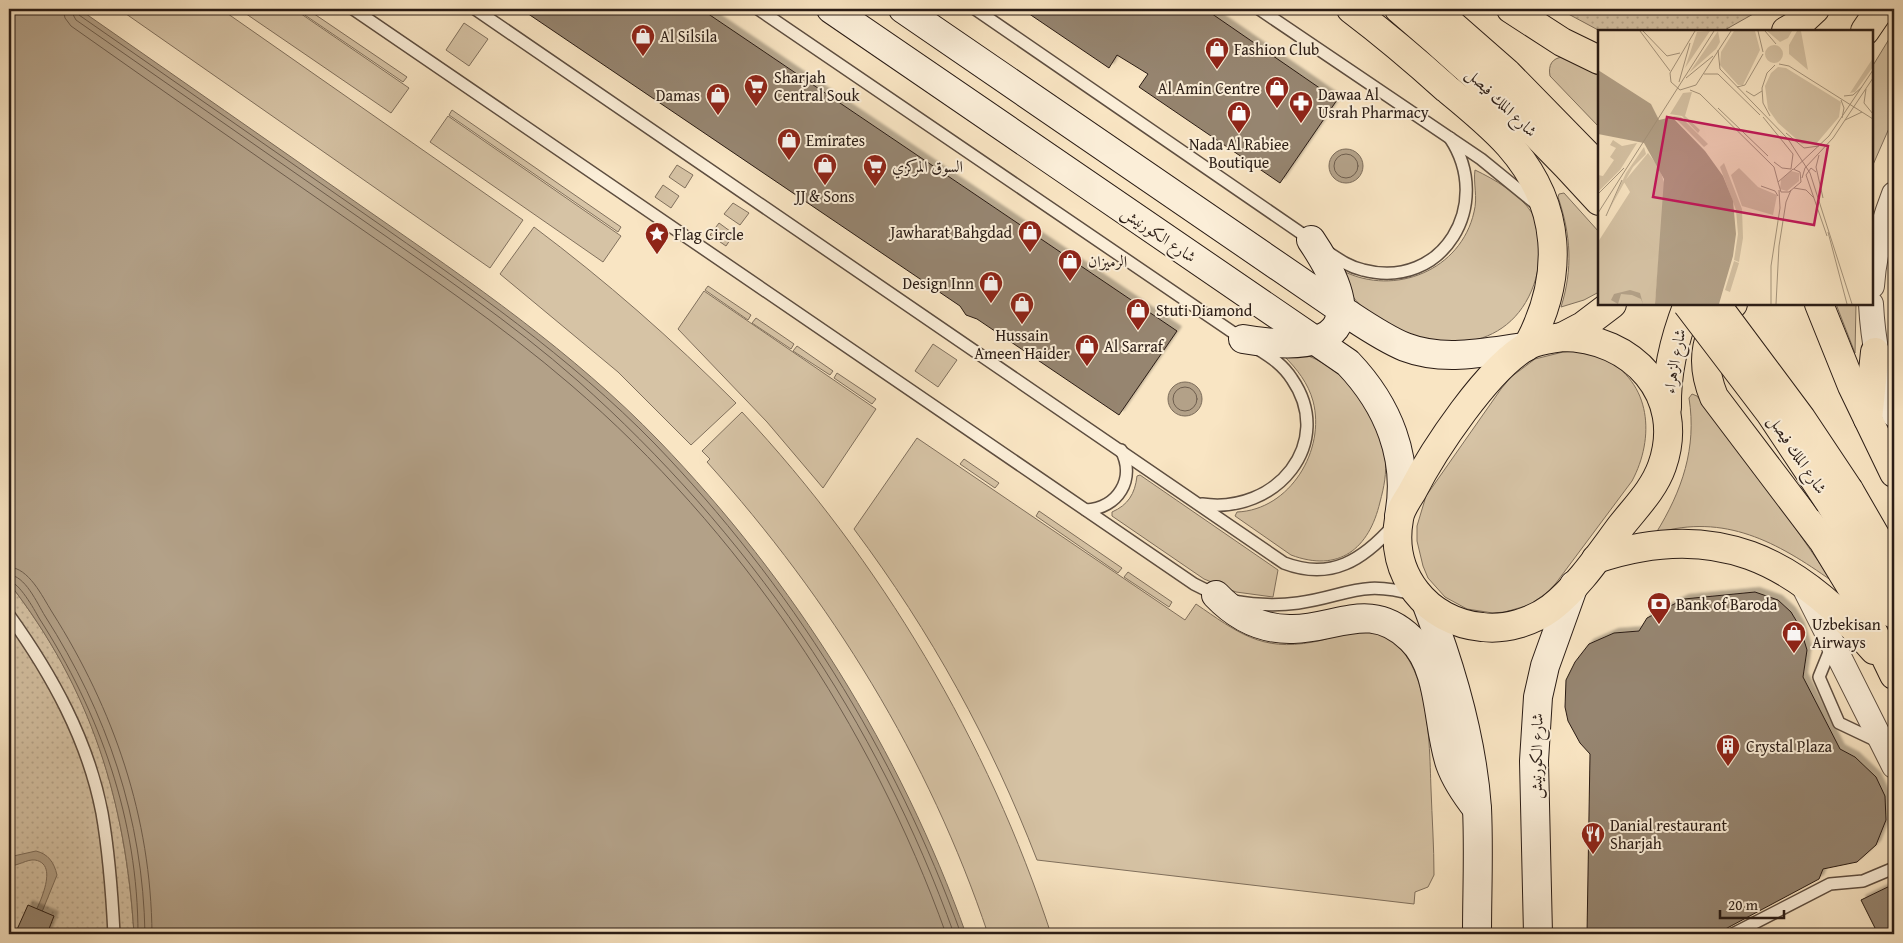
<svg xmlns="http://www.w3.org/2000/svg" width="1903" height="943" font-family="'Gentium Book Plus',Amiri,serif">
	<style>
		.grass { fill: #d6c3a5; stroke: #80705d }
		.park { fill: url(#park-dots); stroke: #80705d }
		.water { fill: #b3a188; stroke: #7c6c5a }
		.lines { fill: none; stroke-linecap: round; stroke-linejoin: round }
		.shore { stroke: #6e5e4e; stroke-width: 1 }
		.building { fill: #96856f; stroke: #2a1c15; filter: url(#shadow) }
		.service-casing { stroke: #5e4e40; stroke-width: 14 }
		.minor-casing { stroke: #5e4e40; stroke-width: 26 }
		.secondary-casing { stroke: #2a1c15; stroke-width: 30 }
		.primary-casing { stroke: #2a1c15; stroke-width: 30 }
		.service { stroke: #fbeed8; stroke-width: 11 }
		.minor { stroke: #fbeed8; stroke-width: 24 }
		.secondary { stroke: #fbeed8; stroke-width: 28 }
		.primary { stroke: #f9e5c3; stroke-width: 28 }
		.primary-bridge-casing { stroke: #2a1c15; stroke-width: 30; stroke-linecap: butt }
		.primary-bridge { stroke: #f9e5c3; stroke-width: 28 }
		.labels { text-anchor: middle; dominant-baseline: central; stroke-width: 4; stroke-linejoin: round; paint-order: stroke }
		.poi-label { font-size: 16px; fill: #2a1c15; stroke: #fbeed8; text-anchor: start }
		.street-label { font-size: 16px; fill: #2a1c15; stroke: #fbeed8 }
		.inset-road { fill: none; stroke: #a6957d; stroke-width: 1 }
		.view { fill: #c2185b; fill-opacity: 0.15; stroke: #c2185b; stroke-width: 2.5 }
		.inset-edge { fill: none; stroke: #2a1c15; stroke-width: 2.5 }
	</style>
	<defs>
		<pattern id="park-dots" width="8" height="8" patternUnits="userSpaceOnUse" patternTransform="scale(1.25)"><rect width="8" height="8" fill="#d6c3a5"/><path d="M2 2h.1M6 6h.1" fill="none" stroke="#b8a78d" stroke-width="1.8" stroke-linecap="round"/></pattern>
		<filter id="shadow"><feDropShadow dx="4.5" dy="-4.5" stdDeviation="1" flood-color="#0004"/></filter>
	</defs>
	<rect width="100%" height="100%" fill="#f9e5c3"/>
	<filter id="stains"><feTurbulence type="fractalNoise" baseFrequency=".004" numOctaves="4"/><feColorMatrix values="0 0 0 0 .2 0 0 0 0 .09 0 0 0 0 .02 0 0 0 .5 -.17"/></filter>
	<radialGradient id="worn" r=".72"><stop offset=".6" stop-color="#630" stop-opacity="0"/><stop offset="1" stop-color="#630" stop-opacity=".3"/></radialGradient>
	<g class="grass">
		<polygon points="119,9 221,9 523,220 490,268"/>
		<polygon points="239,9 294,9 409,88 391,113"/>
		<polygon points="296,9 307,9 407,77 403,82"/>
		<polygon points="464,23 488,39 469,66 446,50"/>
		<polygon points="1894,31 1894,117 1872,167 1872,67"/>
		<path d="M1563 57 1599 73V127L1550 76C1548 65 1552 58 1563 57Z"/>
		<polygon points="452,110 621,227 618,232 449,115"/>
		<polygon points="448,116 621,236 603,262 430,142"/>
		<polygon points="677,165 693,175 685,188 669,177"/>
		<path d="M1475 170C1494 179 1520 194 1532 213 1542 229 1542 246 1539 264 1526 344 1451 361 1388 324 1362 308 1350 302 1343 271 1395 297 1461 270 1474 212 1478 197 1473 183 1475 170Z"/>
		<polygon points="663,185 679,196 671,208 655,197"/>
		<path d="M1564 193 1599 232V292L1584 300 1561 307C1573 269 1571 235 1558 197L1559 194Z"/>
		<polygon points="733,203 749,213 740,225 724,214"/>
		<polygon points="719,223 734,234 726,246 710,235"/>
		<path d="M534 227C606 281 672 339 736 403L691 445 618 372 500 274Z"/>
		<polygon points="708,286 751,315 748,320 705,290"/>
		<polygon points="704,291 876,409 823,488 767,422 678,329"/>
		<polygon points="1836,304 1856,304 1855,353"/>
		<polygon points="756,318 794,344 791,349 752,323"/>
		<polygon points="933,344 957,360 938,387 915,371"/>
		<polygon points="797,346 833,371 830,375 793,351"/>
		<path d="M1577 351C1586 353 1595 355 1603 358 1652 382 1655 438 1632 481L1556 583 1548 592 1529 605 1505 612 1493 613 1467 609 1445 597 1428 578 1423 566 1417 541V526L1426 496 1501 389 1511 377 1535 359 1563 352Z"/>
		<path d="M1300 353C1344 366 1379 411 1385 457 1387 473 1384 487 1380 502 1369 549 1339 573 1291 555L1235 516 1237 512C1290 510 1326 450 1313 401 1308 383 1297 369 1284 356Z"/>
		<polygon points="837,373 876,399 872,404 834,378"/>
		<path d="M1692 394 1697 396 1789 519 1832 581C1777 542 1725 513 1656 533 1682 491 1697 448 1689 398Z"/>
		<path d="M742 412C881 561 988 741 1051 934H988C929 758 831 600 707 462L710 459 702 451Z"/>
		<path d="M917 438 1185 620 1196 604C1237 632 1261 652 1313 642 1327 640 1340 633 1354 632 1431 625 1429 738 1431 789 1432 818 1434 846 1434 875L1428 887 1415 892 1414 904 1037 860C991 741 931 632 854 529Z"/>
		<polygon points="964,459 999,483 995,488 960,464"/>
		<path d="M1140 475 1278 570 1273 597 1236 592 1204 579 1112 516V512C1128 505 1135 494 1137 476Z"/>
		<polygon points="1039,511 1122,568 1118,573 1036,516"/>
		<polygon points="1128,572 1172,602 1169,607 1124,577"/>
	</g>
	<g class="park">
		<polygon points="1559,9 1762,9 1723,31 1600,31"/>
		<path d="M9 583C93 691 125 800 134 934H9Z"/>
	</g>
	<g class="water">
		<path d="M21 9H79C176 77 273 144 370 212 471 282 573 352 659 441 795 582 900 750 966 934H134C126 802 91 688 9 583V18Z"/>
		<circle cx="1346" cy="166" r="17"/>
		<circle cx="1185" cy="399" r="17"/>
		<path d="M36 851C48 854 54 862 57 875L33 934H25C31 919 64 865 35 860 27 859 18 866 9 866V857Z"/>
	</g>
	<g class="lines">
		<g class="shore">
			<path d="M63 9 65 18 71 26C163 91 255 155 347 219 423 272 500 324 571 385 740 530 871 724 946 934"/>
			<path d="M70 9 76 20C172 87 268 154 364 221 437 272 511 322 578 381 747 531 878 721 954 934"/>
			<path d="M77 9 79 15C176 82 272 150 369 217 469 287 570 357 655 444 790 584 895 751 961 934"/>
			<circle cx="1346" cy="166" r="12"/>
			<circle cx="1185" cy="399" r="12"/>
			<path d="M9 567C29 568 42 596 52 612 114 710 151 817 152 934"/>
			<path d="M9 575C25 575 37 603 45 616 107 713 143 818 145 934"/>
			<path d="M9 581C19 582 34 609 39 618 100 713 138 820 138 934"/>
		</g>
	</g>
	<g class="building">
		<polygon points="521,9 701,9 1177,331 1119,415 977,319 966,315 960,306"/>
		<polygon points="1022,9 1205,9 1337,100 1280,183 1139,87 1148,74 1117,55 1109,68"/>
		<polygon points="1755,592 1778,600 1791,612 1800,627 1807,650 1803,677 1840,749 1855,757 1876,777 1885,796 1886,820 1876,845 1857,862 1823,869 1819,879 1716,934 1587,934 1590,754 1580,743 1568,721 1565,707 1566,680 1575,662 1589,644 1614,633 1639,631 1647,618 1684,599"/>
		<polygon points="1894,884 1894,934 1878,934 1861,900"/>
		<polygon points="28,905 54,916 47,934 15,934"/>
	</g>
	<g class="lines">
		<g class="service-casing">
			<g id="service">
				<polyline points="353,9 1194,584 1218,596"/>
				<path d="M475 9 1284 563C1331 581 1363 560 1394 525"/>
				<polyline points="758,9 1244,340"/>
				<polyline points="975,9 1311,240"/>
				<polyline points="1259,9 1481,159 1535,203"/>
				<path d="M1326 251C1338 259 1349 267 1363 270 1443 291 1494 204 1450 138"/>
				<path d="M1202 504C1276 515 1336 443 1292 379 1283 365 1271 357 1258 349"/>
				<path d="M1086 510C1118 508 1136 479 1121 450"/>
				<path d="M1233 601C1255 605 1276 606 1298 603 1347 596 1362 579 1414 595"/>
				<path d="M9 615C52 675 88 740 102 813 109 853 112 894 114 934"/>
				<polyline points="1832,645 1819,677 1839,723 1879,742"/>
				<polyline points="1733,934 1830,884 1863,881 1894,868"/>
			</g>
		</g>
		<g class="minor-casing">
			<g id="minor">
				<path d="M1872 286C1874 254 1882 225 1894 194"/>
				<path d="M1871 304C1873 343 1880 378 1894 415"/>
				<polyline points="1803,585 1894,766"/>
			</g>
		</g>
		<g class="secondary-casing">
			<g id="secondary">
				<path d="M831 9 1348 363C1388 405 1410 458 1399 516"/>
				<path d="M903 9 1342 310C1362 323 1383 338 1405 347 1444 362 1486 352 1526 347"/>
				<path d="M1243 339C1340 356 1369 326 1311 240"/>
				<path d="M1216 595C1237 617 1262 630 1293 629 1338 628 1371 600 1411 639 1442 668 1437 726 1450 764 1456 781 1466 795 1477 809"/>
				<path d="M1427 605C1452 670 1472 738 1477 808 1479 850 1477 893 1477 934"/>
				<polyline points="1538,934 1534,761 1538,697 1545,666 1574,585"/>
			</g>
		</g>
		<g class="primary-casing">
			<g id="primary">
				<path d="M1351 9C1384 34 1416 61 1447 89 1469 107 1490 124 1509 145 1562 205 1565 276 1528 345"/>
				<path d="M1399 9C1470 69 1537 132 1599 201"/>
				<polyline points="1434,9 1507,73 1599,167"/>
				<polyline points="1511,9 1562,42 1599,60"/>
				<polyline points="1786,31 1800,23 1815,9"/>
				<polyline points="1865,31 1880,9"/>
				<path d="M1733 304C1705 330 1699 361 1714 397L1823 541 1854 592 1894 675"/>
				<polyline points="1819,304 1852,386 1894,473"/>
				<path d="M1562 337C1632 337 1687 395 1662 466 1654 489 1636 507 1621 526 1600 554 1579 586 1551 608 1532 622 1505 630 1482 627 1427 622 1389 574 1399 519 1400 510 1407 500 1412 492 1433 451 1488 367 1529 345 1538 340 1552 339 1562 337Z"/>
				<polyline points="1562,337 1583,326 1612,304"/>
				<path d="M1667 408C1666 372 1675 337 1688 304"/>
				<polyline points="1868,419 1875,352"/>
				<polyline points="1849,490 1894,568"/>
				<polyline points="1830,503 1894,614"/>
				<path d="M1596 559C1714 519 1796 559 1874 650"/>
			</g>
		</g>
		<use href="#service" class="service"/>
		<use href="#minor" class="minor"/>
		<use href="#secondary" class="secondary"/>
		<use href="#primary" class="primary"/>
		<g class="primary-bridge-casing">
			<g id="primary-bridge">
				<polyline points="1687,304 1770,413 1830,503"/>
				<polyline points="1716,304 1801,418 1849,490"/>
			</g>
		</g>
		<use href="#primary-bridge" class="primary-bridge"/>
	</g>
	<defs>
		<g id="shop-pin" transform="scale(1.25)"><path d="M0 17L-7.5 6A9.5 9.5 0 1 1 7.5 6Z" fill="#8f2418" stroke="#fbeed8"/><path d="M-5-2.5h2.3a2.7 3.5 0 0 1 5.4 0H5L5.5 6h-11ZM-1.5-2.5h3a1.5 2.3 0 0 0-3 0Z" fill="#fff"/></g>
		<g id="supermarket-pin" transform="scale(1.25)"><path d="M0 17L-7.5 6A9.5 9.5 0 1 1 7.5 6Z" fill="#8f2418" stroke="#fbeed8"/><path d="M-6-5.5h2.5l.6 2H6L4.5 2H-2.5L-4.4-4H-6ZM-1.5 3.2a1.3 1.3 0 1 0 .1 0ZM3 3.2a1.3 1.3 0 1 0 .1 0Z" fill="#fff"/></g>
		<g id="pharmacy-pin" transform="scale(1.25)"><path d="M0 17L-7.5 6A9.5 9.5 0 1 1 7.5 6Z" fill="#8f2418" stroke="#fbeed8"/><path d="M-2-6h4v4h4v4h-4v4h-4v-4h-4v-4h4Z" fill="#fff"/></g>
		<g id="sight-pin" transform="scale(1.25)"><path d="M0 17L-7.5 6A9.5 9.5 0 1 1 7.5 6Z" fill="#8f2418" stroke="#fbeed8"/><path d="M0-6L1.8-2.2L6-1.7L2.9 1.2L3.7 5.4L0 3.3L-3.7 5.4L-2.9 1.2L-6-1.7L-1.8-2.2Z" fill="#fff"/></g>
		<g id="bank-pin" transform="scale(1.25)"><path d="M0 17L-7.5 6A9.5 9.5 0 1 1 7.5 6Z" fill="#8f2418" stroke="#fbeed8"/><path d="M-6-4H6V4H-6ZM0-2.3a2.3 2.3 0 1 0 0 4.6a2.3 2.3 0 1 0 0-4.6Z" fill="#fff"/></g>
		<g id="building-pin" transform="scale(1.25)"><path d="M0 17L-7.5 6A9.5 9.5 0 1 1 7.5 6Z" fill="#8f2418" stroke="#fbeed8"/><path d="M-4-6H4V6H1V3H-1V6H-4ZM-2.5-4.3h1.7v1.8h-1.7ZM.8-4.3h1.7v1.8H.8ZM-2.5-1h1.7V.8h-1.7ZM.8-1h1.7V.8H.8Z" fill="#fff"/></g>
		<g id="restaurant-pin" transform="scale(1.25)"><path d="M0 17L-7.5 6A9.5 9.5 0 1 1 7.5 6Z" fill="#8f2418" stroke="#fbeed8"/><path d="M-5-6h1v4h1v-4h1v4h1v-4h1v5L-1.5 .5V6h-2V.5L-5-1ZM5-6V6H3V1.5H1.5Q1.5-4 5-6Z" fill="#fff"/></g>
	</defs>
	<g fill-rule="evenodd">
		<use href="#shop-pin" x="643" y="36"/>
		<use href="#shop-pin" x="1217" y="49"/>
		<use href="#supermarket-pin" x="756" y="86"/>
		<use href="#shop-pin" x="1277" y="88"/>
		<use href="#shop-pin" x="718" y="95"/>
		<use href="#pharmacy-pin" x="1301" y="103"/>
		<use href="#shop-pin" x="1239" y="113"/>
		<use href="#shop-pin" x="789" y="140"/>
		<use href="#shop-pin" x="825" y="165"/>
		<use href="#supermarket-pin" x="875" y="166"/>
		<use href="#shop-pin" x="1030" y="232"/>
		<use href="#sight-pin" x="657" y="234"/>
		<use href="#shop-pin" x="1070" y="261"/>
		<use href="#shop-pin" x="991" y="283"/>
		<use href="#shop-pin" x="1022" y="304"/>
		<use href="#shop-pin" x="1138" y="310"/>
		<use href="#shop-pin" x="1087" y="346"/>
		<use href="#bank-pin" x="1659" y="604"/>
		<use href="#shop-pin" x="1794" y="633"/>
		<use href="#building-pin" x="1728" y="746"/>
		<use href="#restaurant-pin" x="1593" y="834"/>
	</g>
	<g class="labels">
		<g class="poi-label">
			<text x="660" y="36">Al Silsila</text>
			<text x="1234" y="49">Fashion Club</text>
			<text x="774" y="77">Sharjah<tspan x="774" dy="18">Central Souk</tspan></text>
			<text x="1260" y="88" text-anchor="end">Al Amin Centre</text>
			<text x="1318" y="94">Dawaa Al<tspan x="1318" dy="18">Usrah Pharmacy</tspan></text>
			<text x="700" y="95" text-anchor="end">Damas</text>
			<text x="806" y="140">Emirates</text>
			<text x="1239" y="144" text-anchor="middle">Nada Al Rabiee<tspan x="1239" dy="18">Boutique</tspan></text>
			<text x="892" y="166">السوق المركزي</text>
			<text x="825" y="196" text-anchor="middle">JJ &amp; Sons</text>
			<text x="1012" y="232" text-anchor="end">Jawharat Bahgdad</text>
			<text x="674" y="234">Flag Circle</text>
			<text x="1088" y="261">الرميزان</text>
			<text x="974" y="283" text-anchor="end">Design Inn</text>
			<text x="1156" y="310">Stuti Diamond</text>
			<text x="1022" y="335" text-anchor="middle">Hussain<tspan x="1022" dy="18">Ameen Haider</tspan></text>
			<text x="1104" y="346">Al Sarraf</text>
			<text x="1676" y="604">Bank of Baroda</text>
			<text x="1812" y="624">Uzbekisan<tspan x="1812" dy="18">Airways</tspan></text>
			<text x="1746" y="746">Crystal Plaza</text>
			<text x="1610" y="825">Danial restaurant<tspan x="1610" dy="18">Sharjah</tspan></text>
		</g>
		<g class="street-label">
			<text transform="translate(1502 102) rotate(44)">شارع الملك فيصل</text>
			<text transform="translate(1159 234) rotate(34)">شارع الكورنيش</text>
			<text transform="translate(1674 361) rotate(-80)">شارع الزهراء</text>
			<text transform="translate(1798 454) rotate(56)">شارع الملك فيصل</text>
			<text transform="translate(1536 756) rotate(-89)">شارع الكورنيش</text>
		</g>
	</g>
	<g transform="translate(1598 30)">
		<rect width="275" height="275" fill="#f9e5c3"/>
		<path d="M112 1 87 38 99 2ZM120 1 122 12 118 19 91 43ZM94 62 87 86 102 100 100 103 84 86 72 84 85 63ZM75 86 83 87 110 114 106 117ZM15 110 24 116 39 113 22 140 0 162V145L5 146 16 130 12 127 18 118 12 115ZM126 133 144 179 145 208 141 232 136 230 140 204 138 180 122 137ZM141 138 160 157 179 165 175 185 144 176 133 145ZM193 141 201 143V151L189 161 182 159 183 150ZM136 231 141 233 132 262 127 260Z" fill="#d6c3a5"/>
		<path d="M136 1H157L162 20 145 55H140L122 35 123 22ZM169 1H194L190 8 182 12ZM199 1H203L210 40 191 24V15ZM167 24a9 9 0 1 1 18 0a9 9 0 1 1-18 0ZM275 28V37L257 62 252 63ZM180 37 188 38 243 72 241 87 218 114H204L180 93 170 79 167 56 173 43ZM46 117 48 124 35 137 11 180 28 143ZM50 123 62 139 67 156 57 274H0V212L32 162 26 152Z" fill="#d6c3a5"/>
		<path d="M0 40 53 74 61 90 74 87 107 121 125 146 135 171 138 204 135 226 121 274H57L66 149 46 113 0 104ZM32 260 42 263 45 274 43 269 34 265 23 264 20 274 13 270 16 264Z" fill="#b3a188"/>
		<path class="inset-road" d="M42 1 72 41M45 1 69 26 82 23M97 1 72 43 73 52 82 60 98 55 133 1M160 1 165 22M167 1 178 14M120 20 122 39 190 109 212 143 254 274M181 34 191 36 275 89M106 44H120L162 85M88 48 115 26M81 52 92 13M139 57 147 55 165 24M268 59 266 73 275 84M92 60 102 64 176 137 180 152M148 61 156 66 164 61M246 66 255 65 264 57M243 70 246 78 244 88M120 78 170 126M172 86 165 73 164 58 169 43 177 35M165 87 195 124 193 139M247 90 264 82M188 103 206 118 221 116M221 125 218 137 225 168M176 132 184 138 193 139M195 139 202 142 203 152 191 162H183L180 152ZM196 139 231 106 275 40M218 142 213 138 208 145 229 206M204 148 207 138 235 108 275 48M163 156 177 161 180 166M196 158 208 160 216 168M0 164 26 138M0 183 116 1M8 186 24 150M230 202 249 274M173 274V236L182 178 181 160M178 274 181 216 188 172 193 160"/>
		<path class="view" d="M69 87 230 116 216 195 55 167Z"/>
		<rect width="275" height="275" class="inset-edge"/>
	</g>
	<rect width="1903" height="943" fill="none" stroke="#f9e5c3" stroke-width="30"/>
	<rect x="10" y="10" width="1883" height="923" fill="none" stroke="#2a1c15" stroke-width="2.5"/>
	<rect x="15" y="15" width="1873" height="913" fill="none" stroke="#2a1c15"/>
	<path d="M1720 910v8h64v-8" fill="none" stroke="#2a1c15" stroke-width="2.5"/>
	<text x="1728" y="910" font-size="15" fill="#2a1c15" stroke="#fbeed8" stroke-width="4" paint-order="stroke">20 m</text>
	<rect width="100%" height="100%" filter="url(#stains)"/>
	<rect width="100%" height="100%" fill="url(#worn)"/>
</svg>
